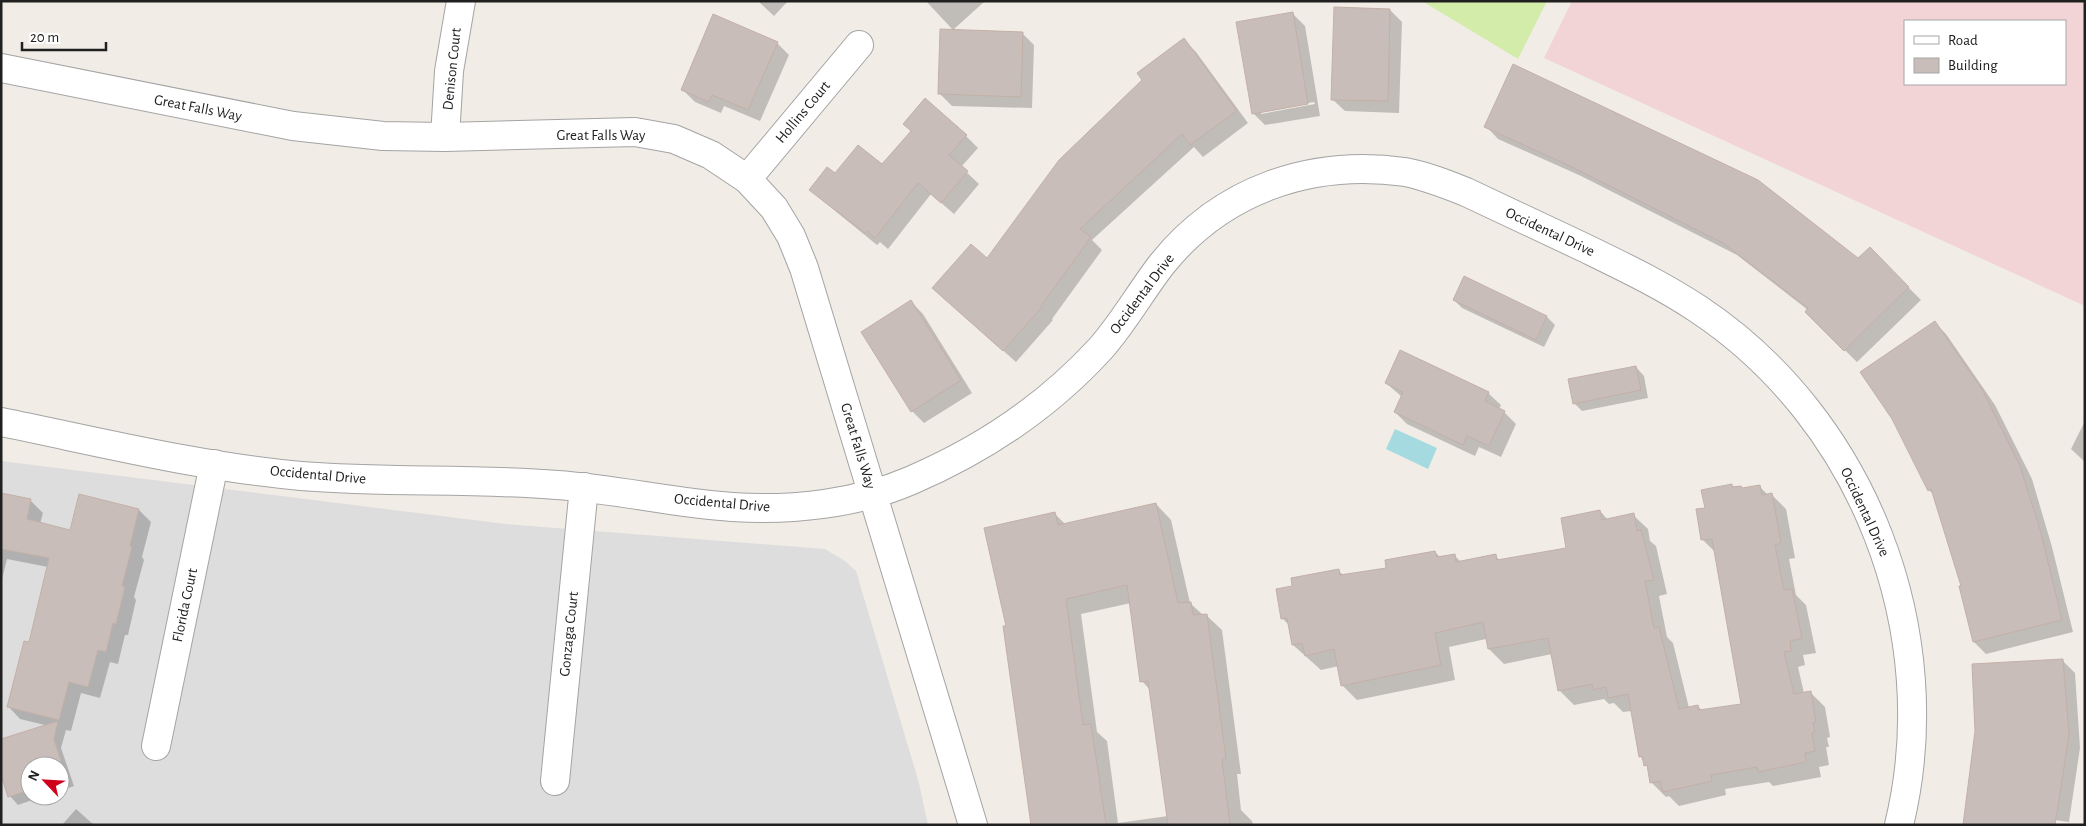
<svg xmlns="http://www.w3.org/2000/svg" width="2086" height="826" font-family="'Alegreya Sans',sans-serif">
	<style>
		.residential { fill: #dedddd; fill-rule: evenodd }
		.commercial { fill: #f2d4d7; fill-rule: evenodd }
		.grass { fill: #d4ecaa }
		.water { fill: #a5dae0 }
		.shadow { fill: #0003; fill-rule: evenodd }
		.building { fill: #c9bdb9; stroke: #c3b0a7 }
		.lines { fill: none; stroke-linecap: round; stroke-linejoin: round }
		.minor-casing { stroke: #a4a4a4; stroke-width: 30 }
		.minor { stroke: #fff; stroke-width: 28 }
		.labels { text-anchor: middle; dominant-baseline: central; stroke-width: 5; stroke-linejoin: round; paint-order: stroke }
		.street-label { font-size: 15px; fill: #202020; stroke: #fff }
	</style>
	<rect width="100%" height="100%" fill="#f1ece6"/>
	<path class="residential" d="M1 461 506 524 825 549 845 561 856 571 919 783 928 825H1ZM30 766H60V796H30Z"/>
	<path class="commercial" d="M1572 1H2085V306L1544 58ZM1905 21H2065V84H1905Z"/>
	<polygon class="grass" points="1422,1 1547,1 1518,59"/>
	<polygon class="water" points="1395,429 1437,448 1428,469 1386,449"/>
	<g class="shadow">
		<polygon points="758,1 788,1 774,16"/>
		<polygon points="926,1 985,1 953,30"/>
		<polygon points="1390,10 1402,22 1399,113 1345,111 1332,99"/>
		<path d="M1293 14 1305 26 1320 116 1265 125 1253 113ZM1314 102 1315 104 1261 114V111Z"/>
		<polygon points="1022,33 1034,45 1032,108 952,106 940,94"/>
		<polygon points="1184,40 1196,52 1248,123 1203,157 1194,147 1092,240 1102,250 1052,319 1053,320 1016,362 946,300 987,260"/>
		<polygon points="777,43 789,55 760,121 724,106 721,113 695,102 683,90"/>
		<polygon points="1486,126 1858,260 1870,249 1921,300 1857,362 1806,312 1808,310 1737,255 1581,176 1498,139"/>
		<polygon points="966,136 978,148 961,167 979,184 954,214 931,194 888,249 880,242 877,245 823,201 811,189 835,175 883,166"/>
		<polygon points="1454,300 1547,317 1555,325 1544,347 1462,308"/>
		<polygon points="911,302 923,314 972,393 924,423 912,411"/>
		<polygon points="1934,322 1946,334 1995,405 2032,479 2052,547 2073,632 1986,654 1974,642 1962,587 1935,496 1929,490"/>
		<polygon points="1636,367 1644,376 1648,398 1582,411 1574,403"/>
		<polygon points="1386,383 1488,393 1501,405 1499,409 1504,412 1516,424 1501,457 1479,447 1475,456 1407,424 1395,412 1402,397"/>
		<polygon points="2085,421 2085,462 2071,449"/>
		<polygon points="1732,485 1735,488 1743,489 1759,486 1768,495 1771,494 1786,509 1795,558 1789,559 1796,595 1806,605 1816,653 1803,655 1805,665 1798,667 1804,693 1810,692 1825,707 1830,737 1827,738 1829,747 1826,747 1829,765 1819,767 1821,777 1773,786 1769,782 1725,789 1726,795 1679,806 1669,796 1666,797 1651,782 1649,769 1640,756 1632,711 1623,712 1614,703 1609,704 1604,699 1574,705 1559,690 1552,654 1504,664 1489,649 1486,639 1449,647 1455,680 1357,700 1342,685 1339,666 1321,670 1293,645 1289,625 1282,618 1294,587 1339,571 1344,576 1388,569 1435,552 1441,558 1454,555 1461,562 1495,556 1501,561 1567,548 1600,511 1608,520 1633,515 1648,529 1650,541 1656,546 1667,594 1659,596 1667,637 1673,643 1689,708 1698,706 1702,711 1743,705 1716,553 1703,540 1706,509"/>
		<polygon points="1,495 30,500 43,513 40,524 71,532 139,510 151,522 142,557 144,560 134,597 136,600 128,635 125,635 118,664 110,662 100,698 81,693 71,731 66,730 61,748 74,786 60,791 60,766 30,766 30,796 44,796 18,805 10,796 49,726 20,719 8,706 30,644 48,567 7,559 1,583"/>
		<path d="M1156 504 1171 520 1190 603 1203 615H1206L1222 630 1241 774H1237L1241 810 1252 821 1253 825H1067L1008 627 1054 513 1066 525ZM1131 603 1142 681 1150 690 1168 816 1118 823 1107 741 1097 732 1081 614Z"/>
		<polygon points="2062,660 2075,673 2080,748 2069,822 2047,819 2046,825 1961,825 1964,824"/>
		<polygon points="76,809 94,825 62,825"/>
	</g>
	<g class="building">
		<polygon points="1334,7 1390,9 1388,101 1331,100"/>
		<polygon points="1293,12 1308,104 1252,114 1236,22"/>
		<polygon points="713,14 778,42 748,110 712,95 709,102 681,90"/>
		<polygon points="940,29 1023,32 1021,97 938,94"/>
		<polygon points="1184,38 1237,111 1190,145 1182,134 1080,229 1091,237 1041,306 1042,307 1003,351 932,288 971,244 987,258 1059,160 1142,80 1137,73"/>
		<polygon points="1513,64 1758,180 1858,258 1870,247 1909,287 1844,351 1805,312 1808,308 1723,243 1568,165 1484,127"/>
		<polygon points="925,98 967,135 949,155 968,171 941,203 918,183 875,238 867,231 865,233 809,190 827,167 835,173 858,145 882,164 911,131 903,124"/>
		<polygon points="1464,276 1547,316 1536,340 1453,300"/>
		<polygon points="911,300 961,380 911,412 861,332"/>
		<polygon points="1935,321 1983,391 2020,466 2041,533 2062,620 1973,642 1959,586 1961,586 1931,489 1928,491 1892,419 1860,372"/>
		<polygon points="1400,350 1489,392 1485,401 1505,411 1489,446 1467,436 1463,445 1394,412 1403,392 1385,383"/>
		<polygon points="1636,366 1641,390 1573,404 1568,379"/>
		<polygon points="1732,484 1732,487 1741,486 1742,488 1760,485 1762,495 1772,493 1781,543 1775,545 1784,590 1792,589 1802,638 1790,641 1791,651 1784,652 1794,694 1811,691 1816,722 1813,723 1815,732 1812,733 1815,751 1805,753 1806,762 1758,772 1757,767 1711,775 1712,781 1663,792 1660,781 1650,783 1647,765 1644,766 1642,756 1639,757 1628,694 1608,698 1606,687 1593,690 1592,684 1558,691 1548,638 1488,649 1483,622 1435,633 1441,665 1341,686 1334,649 1305,656 1302,643 1292,645 1287,618 1281,619 1276,589 1292,586 1291,578 1339,569 1340,575 1386,568 1385,560 1435,551 1437,557 1455,554 1456,562 1496,554 1497,560 1566,548 1561,518 1600,510 1602,520 1634,513 1637,531 1641,530 1654,580 1645,581 1654,628 1659,627 1679,709 1698,705 1699,710 1741,704 1712,539 1701,540 1696,509 1705,508 1701,490"/>
		<polygon points="1,493 31,499 27,519 70,530 79,494 139,509 130,546 132,547 122,586 125,587 116,624 113,623 106,652 98,650 88,687 69,682 59,720 7,707 24,641 29,642 49,558 1,549"/>
		<polygon points="1156,503 1178,603 1191,602 1193,615 1207,614 1226,759 1222,759 1230,825 1168,825 1148,681 1140,682 1127,585 1066,599 1083,725 1091,724 1106,825 1031,825 1003,626 1006,626 984,528 1055,512 1058,525"/>
		<polygon points="2063,659 2069,735 2055,825 1963,825 1975,731 1972,664"/>
		<polygon points="58,721 54,739 66,778 60,780 60,766 30,766 30,790 8,797 1,775 1,739"/>
	</g>
	<g class="lines">
		<g class="minor-casing">
			<g id="minor">
				<polyline points="1,68 293,126 383,136 445,137 635,132 674,139 711,155 747,179 774,208 791,236 804,268 973,825"/>
				<polyline points="445,137 449,71 461,1"/>
				<polyline points="747,179 859,45"/>
				<path d="M1 422C100 442 200 467 301 476 386 483 471 478 557 485 615 489 673 503 732 507 791 511 857 504 912 480 984 449 1048 406 1101 348 1124 322 1141 291 1162 264 1222 189 1312 159 1405 172 1426 176 1446 184 1466 192 1506 211 1546 230 1585 248 1624 267 1662 285 1698 309 1864 419 1946 632 1899 825"/>
				<polyline points="156,746 214,464"/>
				<polyline points="555,781 584,487"/>
			</g>
		</g>
		<use href="#minor" class="minor"/>
	</g>
	<g class="labels">
		<g class="street-label">
			<text transform="translate(452 69) rotate(-84)">Denison Court</text>
			<text transform="translate(198 108) rotate(11)">Great Falls Way</text>
			<text transform="translate(803 112) rotate(-50)">Hollins Court</text>
			<text x="601" y="135">Great Falls Way</text>
			<text transform="translate(1550 232) rotate(25)">Occidental Drive</text>
			<text transform="translate(1142 294) rotate(-53)">Occidental Drive</text>
			<text transform="translate(858 446) rotate(73)">Great Falls Way</text>
			<text transform="translate(318 475) rotate(5)">Occidental Drive</text>
			<text transform="translate(722 503) rotate(5)">Occidental Drive</text>
			<text transform="translate(1865 512) rotate(65)">Occidental Drive</text>
			<text transform="translate(185 605) rotate(-78)">Florida Court</text>
			<text transform="translate(569 634) rotate(-84)">Gonzaga Court</text>
		</g>
	</g>
	<rect width="2086" height="826" fill="none" stroke="#202020" stroke-width="5"/>
	<rect x="1904" y="20" width="162" height="65" fill="#ffffff" stroke="#a6a6a6"/>
	<rect x="1914" y="36" width="25" height="8" fill="#ffffff" stroke="#a6a6a6"/>
	<text x="1948" y="45" font-size="15" fill="#202020">Road</text>
	<rect x="1914" y="58" width="25" height="15" fill="#c9bdb9" stroke="#a6a6a6"/>
	<text x="1948" y="70" font-size="15" fill="#202020">Building</text>
	<g transform="translate(45 781) rotate(295)"><circle r="24" fill="#ffffff" stroke="#a6a6a6"/>
	<path d="M0-4L9 19L0 12L-9 19Z" fill="#cf001c"/>
	<text y="-8" font-size="14" font-weight="bold" text-anchor="middle" fill="#202020">N</text>
	</g>
	<path d="M22 42v8h84v-8" fill="none" stroke="#202020" stroke-width="2.5"/>
	<text x="30" y="42" font-size="15" fill="#202020" stroke="#ffffff" stroke-width="4" paint-order="stroke">20 m</text>
</svg>
